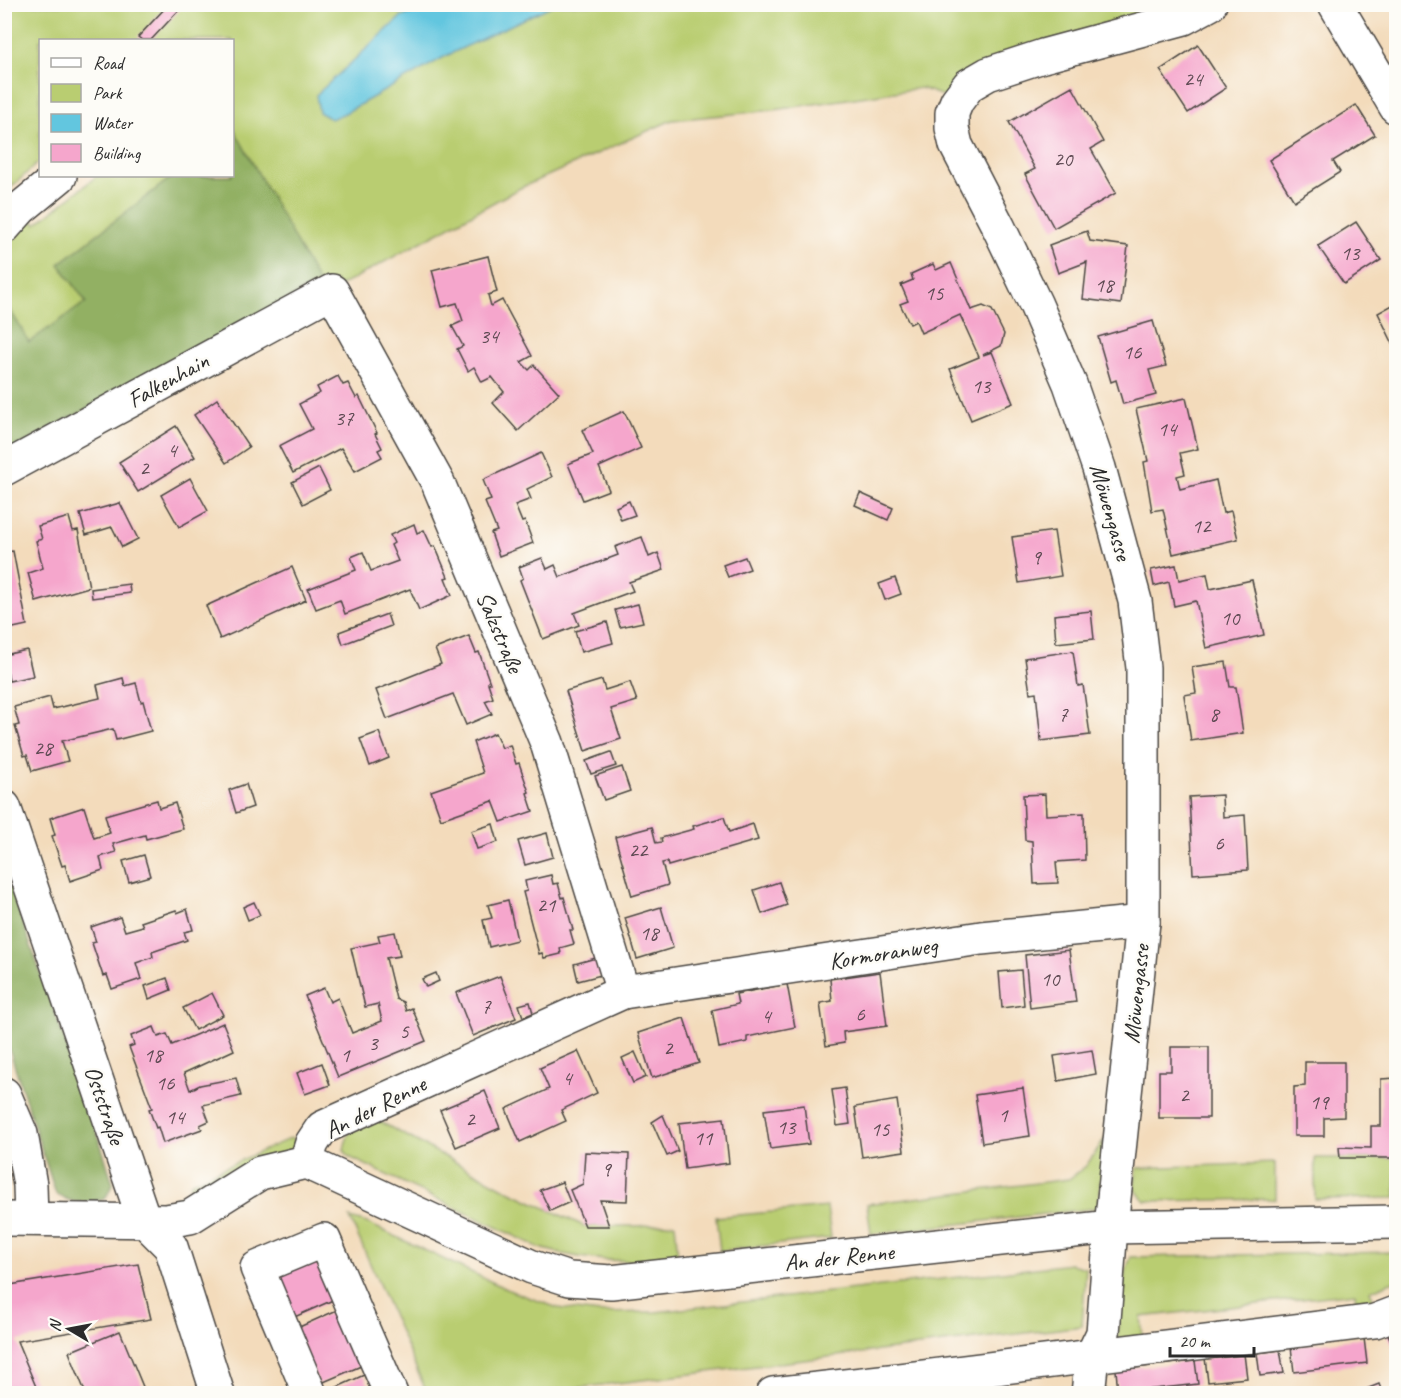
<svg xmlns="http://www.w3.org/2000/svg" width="1401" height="1398" font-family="Caveat,sans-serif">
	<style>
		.green { fill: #b9cd71; stroke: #727c4e; stroke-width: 1.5; fill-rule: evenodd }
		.forest { fill: #92b063; stroke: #5e6e47; stroke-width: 1.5 }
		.water { fill: #62c6df; stroke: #467885; stroke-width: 1.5 }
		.building { fill: #f5a6cc }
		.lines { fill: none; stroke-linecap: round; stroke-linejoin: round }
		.minor-casing { stroke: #494541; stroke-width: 36 }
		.minor { stroke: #fff; stroke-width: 33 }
		.labels { text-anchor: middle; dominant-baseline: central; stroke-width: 5; stroke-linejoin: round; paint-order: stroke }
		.number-label { font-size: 21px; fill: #5e4a53 }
		.street-label { font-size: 24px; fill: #2b2b2b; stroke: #fdfcf7 }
	</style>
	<rect width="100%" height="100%" fill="#fdfcf7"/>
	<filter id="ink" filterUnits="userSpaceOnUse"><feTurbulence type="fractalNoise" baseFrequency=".0167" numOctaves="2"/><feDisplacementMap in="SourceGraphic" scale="12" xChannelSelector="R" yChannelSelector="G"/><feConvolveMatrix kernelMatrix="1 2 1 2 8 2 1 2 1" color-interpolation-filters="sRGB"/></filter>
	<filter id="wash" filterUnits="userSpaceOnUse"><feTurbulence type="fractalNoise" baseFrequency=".008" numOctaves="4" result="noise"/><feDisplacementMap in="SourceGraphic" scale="24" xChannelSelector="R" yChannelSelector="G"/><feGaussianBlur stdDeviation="1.35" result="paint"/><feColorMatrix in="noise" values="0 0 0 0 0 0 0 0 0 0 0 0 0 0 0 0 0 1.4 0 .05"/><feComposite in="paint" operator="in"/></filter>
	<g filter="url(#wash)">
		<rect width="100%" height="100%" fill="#f3dbbb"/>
		<g class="green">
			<path d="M5 5H1210L957 101 921 88 774 110 672 120 518 189 5 469ZM40 40H232V176H97L36 224 6 192 40 161Z"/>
			<path d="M375 1119 511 1192 584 1226H637L675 1223 678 1257C630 1264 586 1262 540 1248L349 1157 344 1150C348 1128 354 1125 375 1119Z"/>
			<polygon points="291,1138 297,1143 299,1146 196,1203 190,1192 190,1184 192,1182"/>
			<polygon points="1104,1140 1098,1208 871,1234 867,1204 1069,1179 1086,1166"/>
			<polygon points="1315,1158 1396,1158 1396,1198 1315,1199"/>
			<polygon points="1275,1163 1275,1199 1145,1201 1134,1188 1137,1168"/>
			<polygon points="827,1207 831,1238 720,1251 716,1217"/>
			<polygon points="350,1218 367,1223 511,1291 558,1308 600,1313 656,1312 1071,1264 1086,1268 1082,1326 536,1393 427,1393"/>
			<path d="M1396 1252V1280L1370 1291 1382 1319 1359 1323 1355 1293 1141 1317 1144 1349 1118 1342C1118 1314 1120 1282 1131 1257Z"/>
		</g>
		<g class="forest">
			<polygon points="234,129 318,282 5,453 5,308 8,306 29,342 86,302 59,264 173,176 232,176"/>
			<path d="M4 870 95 1126 113 1184 105 1199C84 1203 75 1205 56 1194L5 1036Z"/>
		</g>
		<polygon class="water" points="432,5 553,5 446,56 345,113 331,119 319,112 316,95 401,17"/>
		<g id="blocks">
			<g class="building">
				<polygon points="168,5 179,5 182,7 151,40 142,40 138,37"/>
				<polygon points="1198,45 1226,88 1188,113 1160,70"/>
				<polygon points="1072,86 1103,142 1091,149 1116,193 1054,228 1025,174 1035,169 1009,122"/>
				<polygon points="1356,105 1375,135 1333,161 1340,172 1294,201 1269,160"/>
				<polygon points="1356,222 1381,260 1344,284 1318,246"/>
				<polygon points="1087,231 1090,241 1128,246 1121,304 1083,299 1087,262 1058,273 1049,245"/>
				<polygon points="488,256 497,292 488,295 491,306 502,300 532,356 521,362 529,370 534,365 559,393 518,431 493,403 504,392 492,377 482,382 474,367 468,371 457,349 463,346 452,326 463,321 457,303 442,307 432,270"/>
				<polygon points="951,263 971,310 983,306 992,310 1004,334 1001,346 983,355 992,352 1013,403 971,420 950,369 979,357 960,315 921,333 916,321 910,324 900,304 908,301 901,285 913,280 911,274 933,264 936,270"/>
				<polygon points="1396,303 1396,350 1378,313"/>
				<polygon points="1153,321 1166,366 1149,370 1156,395 1123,404 1116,380 1111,382 1098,337"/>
				<polygon points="338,376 343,385 348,383 356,398 359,396 377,433 375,434 382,448 378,450 382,457 355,471 341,448 293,473 279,446 312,429 299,404 320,393 317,387"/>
				<polygon points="1186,398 1198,449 1180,453 1185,474 1177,476 1180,489 1216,480 1223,513 1231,511 1238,539 1173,554 1163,509 1152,511 1144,462 1148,461 1136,409"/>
				<polygon points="217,399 249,447 226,463 194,415"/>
				<polygon points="624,411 641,448 599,467 609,490 583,500 568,464 593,454 582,430"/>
				<polygon points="176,426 195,457 138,492 119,462"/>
				<polygon points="541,453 552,477 527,489 531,499 515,505 522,522 525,521 533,543 499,556 491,533 497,531 485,502 491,500 483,480"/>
				<polygon points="319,468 330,490 303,504 292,482"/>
				<polygon points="190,478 208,511 179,527 161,495"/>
				<polygon points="860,493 893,508 888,520 855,505"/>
				<polygon points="629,501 635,515 621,520 616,507"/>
				<polygon points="120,503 138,539 122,547 112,527 86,535 80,514"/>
				<polygon points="69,517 73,531 78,530 89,587 36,602 28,573 43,568 36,541 42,539 38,526"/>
				<polygon points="414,524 417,533 424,530 432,547 435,546 448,577 445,578 452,595 419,610 410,589 345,614 340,600 316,609 308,589 356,570 351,557 363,552 371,571 398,561 391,545 394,543 390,535"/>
				<polygon points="1054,531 1061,576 1019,583 1012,537"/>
				<polygon points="642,537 649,557 658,553 664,570 629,582 633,591 574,613 579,625 543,639 520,580 523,578 519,567 542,558 547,569 555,565 560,577 618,555 615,547"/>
				<polygon points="13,551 27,625 4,630 4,552"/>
				<polygon points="745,557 750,569 728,577 723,565"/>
				<polygon points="1176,565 1179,580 1207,574 1210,589 1252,580 1264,635 1206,648 1196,601 1174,606 1169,582 1154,586 1151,570"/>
				<polygon points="292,567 306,600 220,639 206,606"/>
				<polygon points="895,578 901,594 885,600 879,584"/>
				<polygon points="129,584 130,593 92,598 91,589"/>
				<polygon points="638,604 643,622 620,627 615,610"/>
				<polygon points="1091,611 1094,639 1056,643 1054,615"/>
				<polygon points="387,614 391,626 343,644 339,632"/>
				<polygon points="607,622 613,643 581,652 575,631"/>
				<polygon points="469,636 476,653 479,652 490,683 488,683 493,698 485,701 492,714 466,725 453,694 387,719 376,690 441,664 435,649"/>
				<polygon points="27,650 33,676 9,681 4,655"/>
				<polygon points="1073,651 1078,686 1083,685 1090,735 1041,741 1036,692 1030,693 1025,658"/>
				<polygon points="1226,662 1230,687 1236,687 1243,733 1191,741 1184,695 1196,693 1192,667"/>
				<polygon points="123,678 125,686 136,683 141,702 143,701 151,731 116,740 113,729 62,741 68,761 32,771 27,755 24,756 15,726 19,725 14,707 50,697 53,709 100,698 97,685"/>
				<polygon points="602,680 605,690 630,682 637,701 611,709 621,739 585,751 566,691"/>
				<polygon points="379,732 389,758 370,766 360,739"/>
				<polygon points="495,733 502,748 510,745 516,764 519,763 529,792 527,793 533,811 501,822 493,801 441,819 431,791 483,773 473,742"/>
				<polygon points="611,752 616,766 591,774 586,761"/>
				<polygon points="622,767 630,791 604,800 595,776"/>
				<polygon points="246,784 253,807 236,813 229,790"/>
				<polygon points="1045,794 1046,815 1084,813 1085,860 1056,862 1058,883 1034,884 1032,841 1025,840 1023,795"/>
				<polygon points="1222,795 1223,817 1245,815 1248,870 1193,874 1189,797"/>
				<polygon points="157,800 159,808 175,803 183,829 146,839 145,835 113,844 116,852 100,857 103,870 70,881 65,865 62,866 52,836 55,835 50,818 84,807 94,838 110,833 105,815"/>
				<polygon points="724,817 729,832 753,824 758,840 668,866 667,862 662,863 668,885 632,896 615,837 652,827 656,843 662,842 661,838 694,829 693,826"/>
				<polygon points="493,824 498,842 477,849 471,831"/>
				<polygon points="547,833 553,857 525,865 518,841"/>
				<polygon points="144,855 150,876 129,882 123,861"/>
				<polygon points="551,875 553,884 558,883 562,898 564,897 573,930 570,930 574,944 560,948 561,954 544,958 542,953 539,954 523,892 527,891 525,881"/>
				<polygon points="779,882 787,905 762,914 754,890"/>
				<polygon points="508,900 517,940 489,947 483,920 492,918 488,905"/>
				<polygon points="254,902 260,915 248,920 243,907"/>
				<polygon points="661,907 673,948 637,959 625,918"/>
				<polygon points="187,909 193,930 184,932 187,940 152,952 153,957 136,963 141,979 112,989 107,975 103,976 92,943 96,942 91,927 120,917 125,931 143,926 141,922 176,910 177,913"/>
				<polygon points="395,932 400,956 386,958 396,999 403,1002 406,1011 412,1008 426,1041 338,1077 305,996 324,988 330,1002 338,998 352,1033 382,1021 378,1004 365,1007 351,948 380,942 378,935"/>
				<polygon points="1069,950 1076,1002 1030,1008 1025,955"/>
				<polygon points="596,958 601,975 578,981 574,964"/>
				<polygon points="1021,970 1024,1005 1002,1008 999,972"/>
				<polygon points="880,972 887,1026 843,1032 844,1043 826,1046 820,1003 832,1001 830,979"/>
				<polygon points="436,973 439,981 426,987 422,979"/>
				<polygon points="500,976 516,1018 473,1036 456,993"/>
				<polygon points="167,978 171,990 149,999 145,986"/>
				<polygon points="787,984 795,1027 747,1037 747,1042 719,1048 712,1010 738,1004 736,994"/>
				<polygon points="212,993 223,1015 195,1030 183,1008"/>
				<polygon points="530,1002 533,1013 523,1017 519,1005"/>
				<polygon points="684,1018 699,1063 652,1078 638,1033"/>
				<polygon points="223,1023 234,1050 184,1073 190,1090 200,1085 236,1078 241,1096 203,1105 209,1121 200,1125 202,1129 163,1143 158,1127 156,1128 149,1109 152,1108 129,1047 134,1045 131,1036 154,1027 158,1037 167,1034 172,1045"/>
				<polygon points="1171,1047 1209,1047 1209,1118 1159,1118 1159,1071 1171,1071"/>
				<polygon points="1092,1050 1096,1074 1058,1081 1054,1056"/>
				<polygon points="578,1051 597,1093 561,1110 566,1121 520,1142 506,1109 549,1089 540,1068"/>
				<polygon points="635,1052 646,1077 633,1083 622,1058"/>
				<polygon points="1305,1062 1344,1062 1344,1117 1324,1118 1324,1136 1294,1136 1294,1087 1305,1086"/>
				<polygon points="322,1063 330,1085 305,1094 297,1073"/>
				<polygon points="1396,1078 1396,1158 1340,1158 1339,1147 1371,1148 1371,1126 1381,1126 1381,1079"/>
				<polygon points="845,1088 850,1124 837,1126 832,1090"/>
				<polygon points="1023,1088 1030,1136 982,1143 975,1095"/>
				<polygon points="485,1091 500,1128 456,1147 440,1110"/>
				<polygon points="897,1100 904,1151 862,1157 855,1107"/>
				<polygon points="804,1105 809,1144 770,1149 764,1110"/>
				<polygon points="663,1115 678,1151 667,1156 652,1122"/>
				<polygon points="724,1118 729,1163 685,1169 679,1123"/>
				<polygon points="585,1152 629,1154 627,1201 600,1200 609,1226 585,1226 570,1190 583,1184"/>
				<polygon points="562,1182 570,1202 550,1211 540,1190"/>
				<polygon points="314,1257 333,1300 290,1319 272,1276"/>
				<polygon points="138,1264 151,1319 17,1341 39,1394 4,1394 4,1286"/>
				<polygon points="337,1310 361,1366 319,1384 295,1329"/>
				<polygon points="1396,1328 1396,1353 1387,1332"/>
				<polygon points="120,1331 146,1394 86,1394 69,1352"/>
				<polygon points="1364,1338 1367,1363 1294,1372 1291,1347"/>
				<polygon points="1280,1350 1284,1373 1260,1376 1257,1353"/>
				<polygon points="1244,1354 1247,1378 1208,1382 1205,1358"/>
				<polygon points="1195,1361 1198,1384 1118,1393 1116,1370"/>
				<polygon points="364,1375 373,1394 322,1394"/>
				<polygon points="1379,1384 1383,1394 1356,1394 1356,1393"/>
			</g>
		</g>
	</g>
	<g filter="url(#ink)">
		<use href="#blocks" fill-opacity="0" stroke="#494541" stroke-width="1.5"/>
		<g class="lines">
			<g class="minor-casing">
				<g id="minor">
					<polyline points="1335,4 1396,107"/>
					<polyline points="4,227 21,208 60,176"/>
					<polyline points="4,469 332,291 438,483 547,743 623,992"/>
					<polyline points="4,807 144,1220 171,1247 218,1394"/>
					<polyline points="4,1094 21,1134 30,1185 31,1219"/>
					<polyline points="306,1162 312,1143 322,1128 623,992 981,938 1143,922"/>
					<polyline points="4,1219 166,1221 190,1217 260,1173 306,1162 532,1267 569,1279 611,1282 1111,1227 1396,1222"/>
					<polyline points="310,1394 257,1268 324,1240 391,1394"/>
					<polyline points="773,1394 908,1379 1375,1321 1396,1313"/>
					<polyline points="1088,1394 1092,1356 1103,1333 1111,1227 1143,922 1143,668 1135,601 1099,468 1070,384 1036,305 998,226 956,145 952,128 952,113 957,101 969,85 988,74 1043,56 1184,18 1210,4"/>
				</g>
			</g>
			<use href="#minor" class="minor"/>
		</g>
	</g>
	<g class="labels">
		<g class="number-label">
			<text x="1193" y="79">24</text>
			<text x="1063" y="159">20</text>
			<text x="1350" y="253">13</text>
			<text x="1104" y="285">18</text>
			<text x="934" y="293">15</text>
			<text x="489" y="336">34</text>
			<text x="1132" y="352">16</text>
			<text x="981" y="386">13</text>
			<text x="344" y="418">37</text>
			<text x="1167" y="429">14</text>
			<text x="172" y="450">4</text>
			<text x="144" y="468">2</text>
			<text x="1201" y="526">12</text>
			<text x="1036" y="557">9</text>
			<text x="1230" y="618">10</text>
			<text x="1063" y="714">7</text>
			<text x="1214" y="714">8</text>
			<text x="43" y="748">28</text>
			<text x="1219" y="843">6</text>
			<text x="638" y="850">22</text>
			<text x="546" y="905">21</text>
			<text x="649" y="933">18</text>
			<text x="1050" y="979">10</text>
			<text x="486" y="1006">7</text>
			<text x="860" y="1014">6</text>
			<text x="766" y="1016">4</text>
			<text x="404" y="1031">5</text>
			<text x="373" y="1043">3</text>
			<text x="668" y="1048">2</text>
			<text x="153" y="1055">18</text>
			<text x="345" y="1055">1</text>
			<text x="567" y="1078">4</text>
			<text x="165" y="1083">16</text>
			<text x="1184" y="1095">2</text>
			<text x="1319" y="1102">19</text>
			<text x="1003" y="1115">1</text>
			<text x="175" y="1117">14</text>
			<text x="470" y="1119">2</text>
			<text x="786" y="1127">13</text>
			<text x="880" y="1129">15</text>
			<text x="703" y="1138">11</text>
			<text x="606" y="1169">9</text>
		</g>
		<g class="street-label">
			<text transform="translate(168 380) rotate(-29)">Falkenhain</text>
			<text transform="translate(1111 512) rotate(74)">Möwengasse</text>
			<text transform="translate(500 632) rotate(67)">Salzstraße</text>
			<text transform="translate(883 953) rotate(-9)">Kormoranweg</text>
			<text transform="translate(1136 994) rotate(-84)">Möwengasse</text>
			<text transform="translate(105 1105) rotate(71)">Oststraße</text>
			<text transform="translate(375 1107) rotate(-27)">An der Renne</text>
			<text transform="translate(839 1257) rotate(-6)">An der Renne</text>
		</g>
	</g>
	<rect width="1401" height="1398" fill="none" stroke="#fdfcf7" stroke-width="24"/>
	<rect x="39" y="39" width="195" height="138" fill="#fdfcf7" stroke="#a9a8a5" stroke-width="1.5"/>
	<rect x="51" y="58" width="30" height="9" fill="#ffffff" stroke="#a9a8a5" stroke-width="1.5"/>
	<text x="93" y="69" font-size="18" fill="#2b2b2b">Road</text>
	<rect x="51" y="84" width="30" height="18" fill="#b9cd71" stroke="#a9a8a5" stroke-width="1.5"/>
	<text x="93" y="99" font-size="18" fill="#2b2b2b">Park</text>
	<rect x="51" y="114" width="30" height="18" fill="#62c6df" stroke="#a9a8a5" stroke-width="1.5"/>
	<text x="93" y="129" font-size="18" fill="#2b2b2b">Water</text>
	<rect x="51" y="144" width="30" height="18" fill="#f5a6cc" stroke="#a9a8a5" stroke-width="1.5"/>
	<text x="93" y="159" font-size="18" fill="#2b2b2b">Building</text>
	<g transform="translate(69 1329) rotate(280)" stroke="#fdfcf7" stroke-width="4.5" paint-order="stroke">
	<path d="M0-4.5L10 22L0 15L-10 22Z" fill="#2b2b2b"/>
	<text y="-9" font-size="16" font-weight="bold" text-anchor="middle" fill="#2b2b2b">N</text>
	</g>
	<path d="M1170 1347v9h84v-9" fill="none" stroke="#2b2b2b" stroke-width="3"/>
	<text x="1179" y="1347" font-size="18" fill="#2b2b2b" stroke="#fdfcf7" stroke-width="4.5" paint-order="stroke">20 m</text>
</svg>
